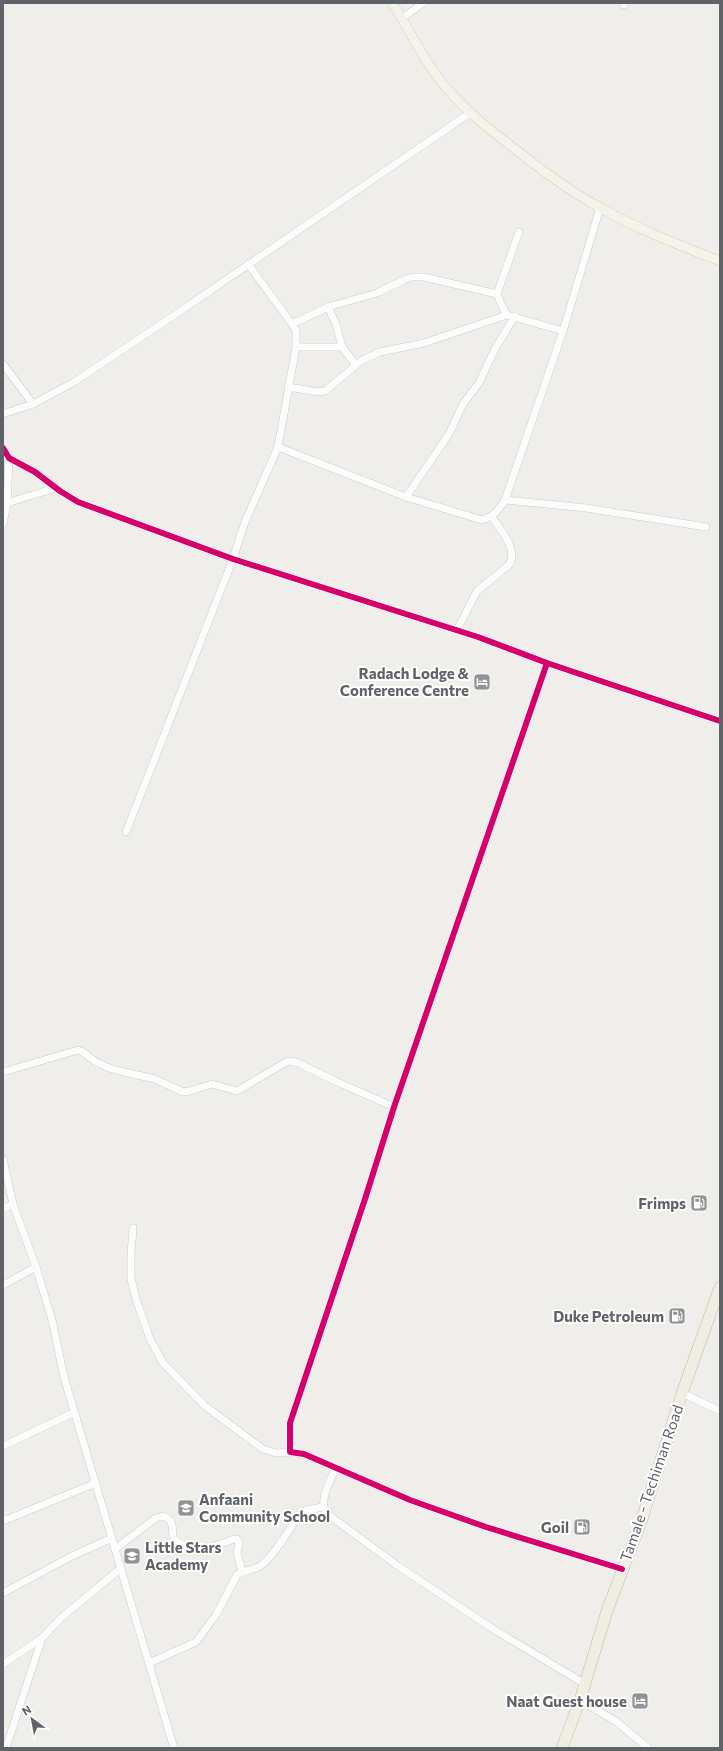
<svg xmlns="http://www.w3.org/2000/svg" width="723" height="1751" font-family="Commissioner,sans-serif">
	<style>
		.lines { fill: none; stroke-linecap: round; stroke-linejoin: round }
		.minor-casing { stroke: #cbcccc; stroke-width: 8 }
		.major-casing { stroke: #d7ceb8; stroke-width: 10 }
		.highway-casing { stroke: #c8b996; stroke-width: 12 }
		.minor { stroke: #fdfcfc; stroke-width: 7 }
		.major { stroke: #f4f2e9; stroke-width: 9 }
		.highway { stroke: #f0ede3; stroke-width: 11 }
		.cycleway-casing { stroke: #fff; stroke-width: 8 }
		.cycleway { stroke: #d6006c; stroke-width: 6 }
		.labels { text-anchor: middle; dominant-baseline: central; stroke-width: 4; stroke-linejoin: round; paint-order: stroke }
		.poi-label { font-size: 15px; font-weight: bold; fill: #5f6368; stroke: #fff; text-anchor: end }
		.street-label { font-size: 15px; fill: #5f6368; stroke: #fff }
	</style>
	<rect width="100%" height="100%" fill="#efeeea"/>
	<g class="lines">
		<g class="minor-casing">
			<g id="minor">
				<polyline points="624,3 624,5"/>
				<polyline points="401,19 423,3"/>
				<polyline points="519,232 497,294 501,304 507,315 563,331"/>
				<polyline points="328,307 336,324 342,347 356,365"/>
				<polyline points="292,324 328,307 377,293 406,279 412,277 424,277 497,294"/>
				<polyline points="296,347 342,347"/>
				<polyline points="3,364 33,404"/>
				<polyline points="288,387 318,392 325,391 361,361 380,352 424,343 507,315"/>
				<polyline points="3,414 33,404 74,382 182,310 470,113"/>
				<path d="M278 447 406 497 482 520C494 516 499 510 505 500L563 331 600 208"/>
				<polyline points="3,448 9,458 35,472 60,491 78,502 233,559 478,637 547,663 720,721"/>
				<polyline points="406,497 449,434 463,404 479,383 495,349 515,316"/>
				<polyline points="505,500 586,508 706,527"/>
				<polyline points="7,503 55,488"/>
				<polyline points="3,524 7,503 9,458"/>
				<path d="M457 630 477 591 509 565C519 550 500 529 492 517"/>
				<polyline points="547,663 394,1107 365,1199 290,1423 290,1452 304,1454 410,1500 486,1527 622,1569"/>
				<polyline points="126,832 233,559 245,522 278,447 296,347 296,330 292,324 248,264"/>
				<polyline points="3,1072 78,1050 83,1052 96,1062 107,1067 119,1071 155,1079 183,1092 190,1091 212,1084 237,1091 288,1061 296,1062 335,1081 394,1107"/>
				<polyline points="3,1159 13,1204 36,1267 52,1320 64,1377 174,1748"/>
				<polyline points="3,1209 13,1204"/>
				<polyline points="133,1228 131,1253 131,1279 137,1302 150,1339 163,1363 205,1406 263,1449 276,1453 290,1452"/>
				<polyline points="3,1285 36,1267"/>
				<polyline points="682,1393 720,1411"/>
				<polyline points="3,1446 75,1412"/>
				<path d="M335 1469C330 1482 319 1499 326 1513L398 1566 493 1629 585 1684"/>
				<polyline points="3,1521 96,1483"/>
				<path d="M115 1549 156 1518 163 1516C177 1523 170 1528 174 1539 193 1555 214 1547 234 1539H237L239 1542 237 1553 242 1571"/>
				<polyline points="3,1593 72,1556 112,1538"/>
				<path d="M149 1663 196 1642 216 1615 237 1575C244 1569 253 1571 260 1566 273 1558 290 1528 299 1515L306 1510 323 1507"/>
				<polyline points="3,1664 42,1638 61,1618 121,1568"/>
				<polyline points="580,1700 617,1722 648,1748"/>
				<polyline points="6,1748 42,1638"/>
			</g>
		</g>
		<g class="major-casing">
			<path id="major" d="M392 3C409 28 421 56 440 80 460 106 485 126 511 146 539 168 569 191 601 208 639 230 679 245 720 261"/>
		</g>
		<g class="highway-casing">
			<polyline id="highway" points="562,1748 580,1700 607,1611 642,1519 682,1393 720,1287"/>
		</g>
		<use href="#minor" class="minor"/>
		<use href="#major" class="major"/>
		<use href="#highway" class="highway"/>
		<g class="cycleway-casing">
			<g id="cycleway">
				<polyline points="3,448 9,458 35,472 60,491 78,502 233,559 478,637 547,663 720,721"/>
				<polyline points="547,663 394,1107 365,1199 290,1423 290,1452 304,1454 410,1500 486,1527 622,1569"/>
			</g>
		</g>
		<use href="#cycleway" class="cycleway"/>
	</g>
	<defs>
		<g id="hotel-square" transform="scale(0.9)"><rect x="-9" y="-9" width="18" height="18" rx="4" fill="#919496" stroke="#fff"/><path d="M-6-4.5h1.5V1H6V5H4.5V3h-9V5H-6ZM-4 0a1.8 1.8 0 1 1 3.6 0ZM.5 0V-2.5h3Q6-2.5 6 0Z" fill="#fff"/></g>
		<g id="fuel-square" transform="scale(0.9)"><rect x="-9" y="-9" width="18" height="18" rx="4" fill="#919496" stroke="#fff"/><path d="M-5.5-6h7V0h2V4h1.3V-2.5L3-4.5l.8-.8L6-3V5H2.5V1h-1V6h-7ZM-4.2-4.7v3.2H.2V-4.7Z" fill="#fff"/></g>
		<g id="school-square" transform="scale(0.9)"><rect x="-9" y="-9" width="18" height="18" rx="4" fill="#919496" stroke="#fff"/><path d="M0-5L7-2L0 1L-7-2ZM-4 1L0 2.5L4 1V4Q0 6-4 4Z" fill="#fff"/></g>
	</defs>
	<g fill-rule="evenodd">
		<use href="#hotel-square" x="482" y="682"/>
		<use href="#fuel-square" x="699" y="1203"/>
		<use href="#fuel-square" x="677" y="1316"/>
		<use href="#school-square" x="186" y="1508"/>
		<use href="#fuel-square" x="582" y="1527"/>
		<use href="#school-square" x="132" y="1556"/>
		<use href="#hotel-square" x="640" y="1701"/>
	</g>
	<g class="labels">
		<g class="poi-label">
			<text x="469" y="673">Radach Lodge &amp;<tspan x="469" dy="17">Conference Centre</tspan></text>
			<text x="686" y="1203">Frimps</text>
			<text x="664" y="1316">Duke Petroleum</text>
			<text x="199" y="1499" text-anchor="start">Anfaani<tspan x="199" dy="17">Community School</tspan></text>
			<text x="569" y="1527">Goil</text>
			<text x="145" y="1547" text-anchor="start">Little Stars<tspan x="145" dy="17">Academy</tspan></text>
			<text x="627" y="1701">Naat Guest house</text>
		</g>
		<g class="street-label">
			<text transform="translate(651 1483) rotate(-71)">Tamale - Techiman Road</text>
		</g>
	</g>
	<rect width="723" height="1751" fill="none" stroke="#5f6368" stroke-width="8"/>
	<g transform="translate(32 1719) rotate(328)" stroke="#ffffff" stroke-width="3" paint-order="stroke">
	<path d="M0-3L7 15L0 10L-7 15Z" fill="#5f6368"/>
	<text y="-6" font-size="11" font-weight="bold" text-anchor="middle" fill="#5f6368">N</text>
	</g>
</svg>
